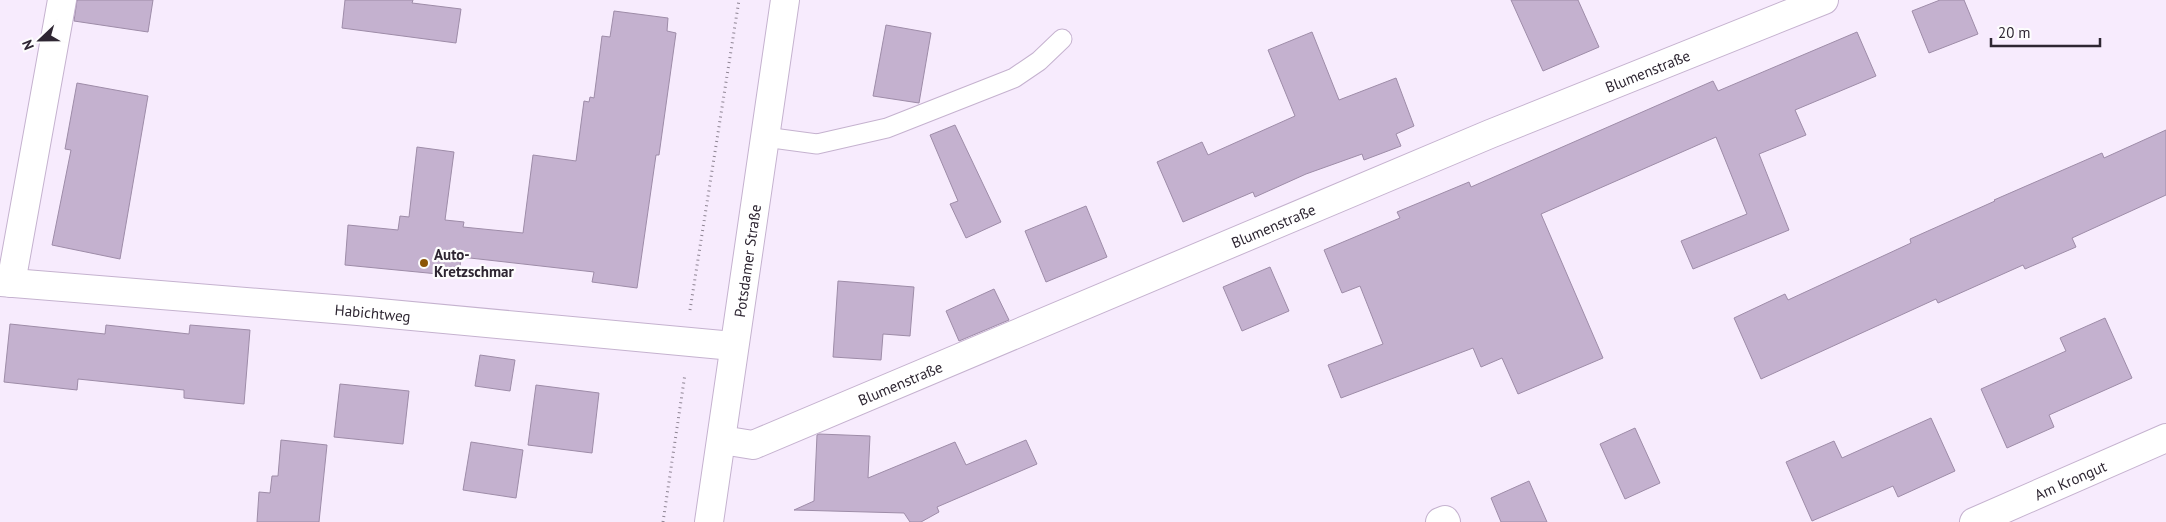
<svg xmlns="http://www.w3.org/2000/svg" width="2166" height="522" font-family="'PT Sans',sans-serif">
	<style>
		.building { fill: #c4b1cf; stroke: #9e8ca8 }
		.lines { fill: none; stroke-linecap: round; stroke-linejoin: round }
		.service-casing { stroke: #c5b2cf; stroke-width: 21 }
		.minor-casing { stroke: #c5b2cf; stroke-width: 30 }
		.primary-casing { stroke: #c5b2cf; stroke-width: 30 }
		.path { stroke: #8e8493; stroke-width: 3; stroke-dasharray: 1 4; stroke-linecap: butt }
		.service { stroke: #fff; stroke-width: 19 }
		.minor { stroke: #fff; stroke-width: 28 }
		.primary { stroke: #fff; stroke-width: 28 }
		.poi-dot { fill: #8b5506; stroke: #fdfdfd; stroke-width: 2 }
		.labels { text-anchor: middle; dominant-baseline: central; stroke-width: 4.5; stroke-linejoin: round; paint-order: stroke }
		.street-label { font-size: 15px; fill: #2e2632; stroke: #fdfdfd }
		.poi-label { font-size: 15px; font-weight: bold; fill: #2e2632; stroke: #fdfdfd; text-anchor: start }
	</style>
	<rect width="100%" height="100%" fill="#f7ebfd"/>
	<g class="building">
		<polygon points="77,0 153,0 148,32 74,21"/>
		<polygon points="345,0 413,0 412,3 461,9 456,43 342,28"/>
		<polygon points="1511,0 1578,0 1599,47 1543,71"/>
		<polygon points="1940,0 1964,0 1978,34 1929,53 1912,11"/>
		<polygon points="614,11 668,18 667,31 676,33 659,155 656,155 637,288 592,282 594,272 461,257 459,276 345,265 348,225 398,230 400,216 409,217 417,147 454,152 445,220 464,222 463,227 523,233 533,155 576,161 584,101 589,102 590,97 594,98 602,36 610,37"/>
		<polygon points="886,25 931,33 919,103 873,96"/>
		<polygon points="1312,32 1339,100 1396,78 1414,126 1396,134 1401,146 1364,160 1362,154 1306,174 1255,197 1253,192 1183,222 1157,162 1202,142 1208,155 1295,116 1268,50"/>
		<polygon points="1857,32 1876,76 1795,110 1806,135 1759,154 1789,230 1693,269 1681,241 1747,214 1716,137 1541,214 1603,358 1518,394 1502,358 1481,367 1473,348 1341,398 1328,365 1383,344 1360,286 1342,293 1324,250 1400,218 1397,212 1469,182 1471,187 1713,81 1718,91"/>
		<polygon points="77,83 148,96 120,259 52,245 71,150 65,149"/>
		<polygon points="955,125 1001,222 966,238 950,204 958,201 930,135"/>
		<polygon points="2166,130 2166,195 2072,238 2076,247 2025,269 2023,265 1938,303 1936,299 1761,379 1734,318 1785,294 1788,300 1911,243 1910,239 1995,201 1994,200 2102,153 2104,158"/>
		<polygon points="1086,206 1107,257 1046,282 1025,231"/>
		<polygon points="1270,267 1289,311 1242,331 1223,287"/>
		<polygon points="838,281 914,287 910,336 883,334 881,360 833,357"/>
		<polygon points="994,289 1009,320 959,341 946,311"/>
		<polygon points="2105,318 2132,378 2049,415 2054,427 2007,448 1981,389 2066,351 2060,338"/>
		<polygon points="10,324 105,334 106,325 189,334 190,325 250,330 244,404 184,398 184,390 78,379 77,390 4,382"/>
		<polygon points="480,355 515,360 510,391 475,386"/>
		<polygon points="340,384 409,391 403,444 334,437"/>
		<polygon points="536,385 599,393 592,453 528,445"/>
		<polygon points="1931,418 1955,471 1898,497 1893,486 1812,521 1786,462 1834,441 1842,458"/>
		<polygon points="1635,428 1660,483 1625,499 1600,444"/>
		<polygon points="819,434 870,436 868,478 955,442 966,465 1026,440 1037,464 937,507 939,512 921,522 910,522 904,513 794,510 814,501 817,435"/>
		<polygon points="281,440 327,445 319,522 257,522 259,492 270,493 272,476 278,476"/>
		<polygon points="471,442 523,450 516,498 463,490"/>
		<polygon points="1529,481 1547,522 1501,522 1491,498"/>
	</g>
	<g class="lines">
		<g class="service-casing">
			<polyline id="service" points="765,137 817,144 887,128 1014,78 1039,61 1062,39"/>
		</g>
		<g class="minor-casing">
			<g id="minor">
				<path id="s1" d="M0 282 358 311 733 346"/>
				<polyline points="11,283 62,0"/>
				<path id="s2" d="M722 440 753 445 1490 134 1824 0"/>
				<polyline points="1440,522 1445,520 1446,522"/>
				<path id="s3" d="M1974 522 2166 438"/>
			</g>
		</g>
		<g class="primary-casing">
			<g id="primary">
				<path id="s4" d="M709 522 785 0"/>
			</g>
		</g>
		<g class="path">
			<polyline points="690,310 739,0"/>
			<polyline points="663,522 685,374"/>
		</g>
		<use href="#service" class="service"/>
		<use href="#minor" class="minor"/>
		<use href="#primary" class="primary"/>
	</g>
	<circle class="poi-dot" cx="424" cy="263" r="5"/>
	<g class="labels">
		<g class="street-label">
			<text stroke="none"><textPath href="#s2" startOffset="1001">Blumenstraße</textPath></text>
			<text stroke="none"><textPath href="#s2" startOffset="596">Blumenstraße</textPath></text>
			<text stroke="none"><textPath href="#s4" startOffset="264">Potsdamer Straße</textPath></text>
			<text stroke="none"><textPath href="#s1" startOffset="374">Habichtweg</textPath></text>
			<text stroke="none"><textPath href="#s2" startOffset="191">Blumenstraße</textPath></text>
			<text stroke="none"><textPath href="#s3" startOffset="105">Am Krongut</textPath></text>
		</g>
		<g class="poi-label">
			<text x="434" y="254">Auto-<tspan x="434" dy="17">Kretzschmar</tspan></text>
		</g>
	</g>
	<g transform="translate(40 40) rotate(248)" stroke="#fdfdfd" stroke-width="4" paint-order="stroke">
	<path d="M0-4L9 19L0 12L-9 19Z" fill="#2e2632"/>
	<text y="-8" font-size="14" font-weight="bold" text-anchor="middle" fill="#2e2632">N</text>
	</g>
	<path d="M1991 38v8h109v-8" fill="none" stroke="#2e2632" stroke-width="2.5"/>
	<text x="1998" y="38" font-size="15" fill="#2e2632" stroke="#fdfdfd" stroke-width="4" paint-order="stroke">20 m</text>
</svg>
